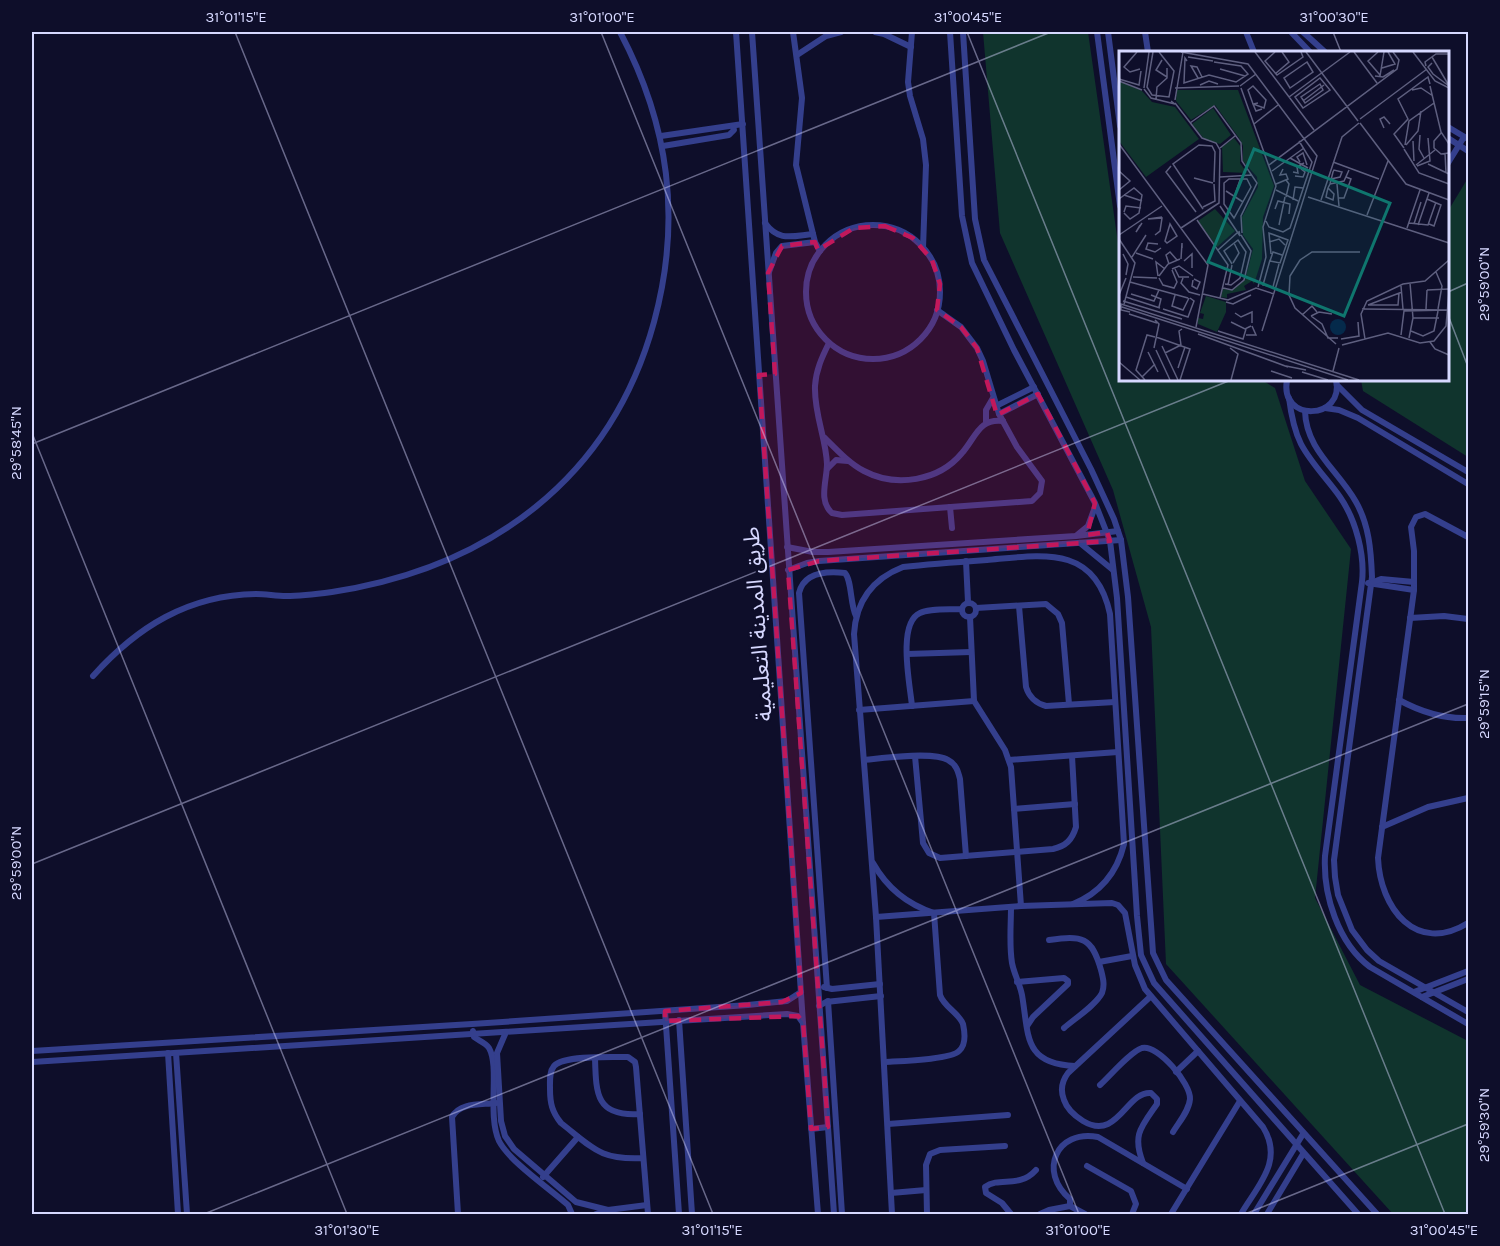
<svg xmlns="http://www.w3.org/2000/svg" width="1500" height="1246" font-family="Karla,'Noto Sans Arabic',sans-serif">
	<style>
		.green { fill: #10342d }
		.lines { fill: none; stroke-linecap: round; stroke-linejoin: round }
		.minor { stroke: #343f8d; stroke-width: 6 }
		.marked { fill: #c2185b; fill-opacity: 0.2; stroke: #c2185b; stroke-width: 4.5; stroke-dasharray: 12 8; stroke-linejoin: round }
		.ticks { fill: none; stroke: #d6d8ff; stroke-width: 1.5; stroke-opacity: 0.45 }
		.labels { text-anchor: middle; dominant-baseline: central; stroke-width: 4.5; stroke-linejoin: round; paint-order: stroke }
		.street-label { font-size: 22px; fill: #d6d8ff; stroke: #0e0e2a }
		.inset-road { fill: none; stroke: #5e5f7f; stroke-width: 1.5 }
		.view { fill: #0f766e; fill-opacity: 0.15; stroke: #0f766e; stroke-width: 3 }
		.inset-edge { fill: none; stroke: #d6d8ff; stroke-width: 3 }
		.neatline { fill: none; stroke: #d6d8ff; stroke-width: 2 }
		.ticks-label { font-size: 15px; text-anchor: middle; fill: #d6d8ff }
	</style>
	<rect width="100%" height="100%" fill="#0e0e2a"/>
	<g class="green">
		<polygon points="983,32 1088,32 1120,257 1120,380 1262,380 1275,388 1305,481 1351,549 1315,898 1360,985 1468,1041 1468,1214 1393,1214 1166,964 1151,627 1113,490 1000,233"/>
		<polygon points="1468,178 1468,457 1363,391 1361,380 1448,380 1448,211"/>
	</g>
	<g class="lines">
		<g class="minor">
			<polyline points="736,32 803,1023 818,1214"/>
			<polyline points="752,32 834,1214"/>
			<polyline points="793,32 802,98 796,165 815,242 820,251"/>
			<polyline points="875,32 884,34 911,47"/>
			<polyline points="912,32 908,82 910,96 923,139 926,165 923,248"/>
			<polyline points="950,32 962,216 972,263 1014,350 1095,503 1110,541 1117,598 1137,916 1141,955 1154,983 1358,1214"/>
			<polyline points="963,32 975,219 984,260 1091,469 1114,519 1121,540 1128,597 1153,953 1166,980 1377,1214"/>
			<polyline points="1097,32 1120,206"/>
			<polyline points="1108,32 1120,126"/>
			<polyline points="1145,32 1148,52"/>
			<polyline points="1246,32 1254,52"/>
			<polyline points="1291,32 1310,52"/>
			<polyline points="1303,32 1325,52"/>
			<polyline points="797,55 826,36 841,32"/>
			<polyline points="1448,127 1468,139"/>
			<polyline points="661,136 743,124"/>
			<polyline points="1448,138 1468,151"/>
			<polyline points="663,146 729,135 734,130 733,126"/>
			<polyline points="1448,163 1464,137"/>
			<path d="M765 223C779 242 792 236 813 234"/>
			<circle cx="873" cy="292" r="67"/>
			<polyline points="769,272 776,253 782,246 815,242"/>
			<path d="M829 343C822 357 816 370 815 386 814 414 826 438 827 464 827 480 818 501 832 513L842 515 1032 501 1040 493 1042 481 1017 447 999 414 983 361 977 348 961 327 937 310"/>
			<path d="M1287 380C1279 423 1345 420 1336 380"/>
			<polyline points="1337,385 1362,410 1468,472"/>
			<path d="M1289 398C1291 414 1294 430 1301 444 1311 463 1328 480 1340 497 1356 520 1365 555 1362 582L1325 856C1323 895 1338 943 1370 967L1468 1024"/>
			<polyline points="996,406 1034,387"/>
			<polyline points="1325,408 1339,410 1358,418 1468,484"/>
			<path d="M1305 411C1306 450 1338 470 1356 502 1369 525 1371 550 1372 577L1334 860 1335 877 1338 895 1352 930 1367 950 1379 961 1468 1012"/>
			<polyline points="999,414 1038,394"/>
			<polyline points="986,422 986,410 993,398"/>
			<path d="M825 438C837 450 849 463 864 471 896 488 939 481 962 453 976 437 979 418 1003 421"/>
			<polyline points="827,469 836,460 848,461"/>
			<polyline points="950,507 952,528"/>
			<polyline points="1077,535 1088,526 1095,507"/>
			<path d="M1468 537 1425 514 1416 517 1411 527 1414 551V590L1378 858C1380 908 1416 955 1468 923"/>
			<polyline points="1080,543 1113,570"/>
			<polyline points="787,547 813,552 828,552 1076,536 1118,531"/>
			<polyline points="966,561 968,602"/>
			<polyline points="788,570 807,563 819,561 1121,540"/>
			<polyline points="1368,583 1414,590"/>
			<polyline points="1371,583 1381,579 1414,582"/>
			<circle cx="969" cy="610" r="7"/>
			<path d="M1019 606 1026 687C1029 697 1035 703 1046 706L1115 702"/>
			<polyline points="976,608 1046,604 1058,614 1062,623 1069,704"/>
			<polyline points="970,617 974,701 1005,750 1011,767 1021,906"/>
			<polyline points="1410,618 1444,616 1468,619"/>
			<polyline points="907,654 971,652"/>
			<path d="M93 676C137 627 188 595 256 594 266 594 276 596 286 596 301 596 317 594 332 592 489 568 611 479 654 322 682 219 669 125 620 32"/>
			<path d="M1399 700C1421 712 1443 719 1468 718"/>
			<path d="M912 706C910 685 897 623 920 613 931 608 950 610 962 609"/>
			<polyline points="859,710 974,701"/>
			<path d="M915 756 923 843 929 853 940 858 1053 849C1066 846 1072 840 1076 827L1072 756"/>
			<path d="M864 760C882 758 934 751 948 760 956 764 958 771 960 779L966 856"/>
			<polyline points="1009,760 1118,752"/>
			<polyline points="1014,809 1075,804"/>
			<polyline points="1382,827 1428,807 1468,798"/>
			<path d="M873 863C887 888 906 904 934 913L940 995C944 1007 959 1013 963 1024 965 1033 966 1045 959 1051 950 1060 899 1061 884 1062"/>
			<path d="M1011 907C1011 925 1009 945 1012 963 1014 974 1020 984 1022 995 1029 1035 1023 1064 1075 1066"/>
			<path d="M876 917 1021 906 1112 903 1118 905 1125 913 1135 965 1145 989 1263 1127C1284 1161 1258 1185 1241 1214"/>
			<path d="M1049 940C1082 935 1092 937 1101 970 1103 978 1105 985 1102 993 1096 1005 1074 1019 1064 1028"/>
			<polyline points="1099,962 1132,956"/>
			<polyline points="1017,982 1064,978 1068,981 1068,984 1033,1017 1027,1026"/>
			<polyline points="824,987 832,989 880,984"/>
			<path d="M827 988 799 593C804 572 827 571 845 573 852 581 850 604 856 616"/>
			<polyline points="1414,992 1468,971"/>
			<polyline points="1422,997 1468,979"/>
			<polyline points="828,1001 842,1214"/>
			<polyline points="819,1006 826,1002 881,996"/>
			<polyline points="665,1011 679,1214"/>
			<polyline points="679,1020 692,1214"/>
			<path d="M473 1031 474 1037C479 1041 486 1043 489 1048 500 1067 487 1115 499 1141 509 1161 550 1189 568 1205L572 1214"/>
			<polyline points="506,1032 497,1053 501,1121 505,1136 514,1149 576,1202 608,1210"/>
			<polyline points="32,1051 472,1024 748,1005 787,1001 801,992"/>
			<polyline points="168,1053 178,1214"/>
			<polyline points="176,1053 187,1214"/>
			<path d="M595 1058C596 1094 596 1117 640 1114"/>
			<polyline points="32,1062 787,1014 798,1016 803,1023"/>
			<polyline points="1176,1072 1198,1051"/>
			<path d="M1100 1085C1110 1076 1130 1052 1142 1048 1158 1044 1191 1084 1190 1099 1189 1111 1179 1122 1173 1132"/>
			<polyline points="888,1124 1008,1115"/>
			<polyline points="811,1129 828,1127"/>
			<path d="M643 1158C600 1160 594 1149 561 1123 552 1112 550 1103 550 1089 550 1081 549 1072 554 1066 563 1055 612 1057 628 1057L635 1062 636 1067C640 1116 644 1165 648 1214"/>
			<path d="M1143 1163C1132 1135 1141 1127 1157 1104V1099L1151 1093C1126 1091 1118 1142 1083 1121 1075 1116 1067 1109 1064 1100 1060 1090 1062 1081 1068 1073L1150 997"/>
			<polyline points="1087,1166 1131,1191 1136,1204 1132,1214"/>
			<polyline points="543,1177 578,1137"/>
			<polyline points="891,1193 926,1190"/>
			<polyline points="1070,1206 1085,1214"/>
			<path d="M458 1214 452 1117C460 1102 481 1105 496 1103"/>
			<polyline points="596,1214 608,1210 647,1205"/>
			<path d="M892 1214 876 917 854 634C856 601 872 579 903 567 931 564 959 562 987 560 1042 555 1095 544 1110 614L1124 844C1117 873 1100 893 1073 904"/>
			<polyline points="927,1214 926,1165 930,1154 940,1150 1005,1146"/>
			<path d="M1011 1214 1002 1203 986 1193 985 1187C1000 1176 1019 1189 1036 1170"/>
			<path d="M1040 1214 1049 1210 1070 1206V1199C1038 1172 1056 1129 1098 1137L1187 1189"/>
			<polyline points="1171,1214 1240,1101"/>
			<polyline points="1254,1214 1303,1134"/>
			<polyline points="1267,1214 1303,1154"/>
		</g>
	</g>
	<path class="marked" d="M885 226 913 238 932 260 940 284 937 310 961 327 977 348 997 415 1038 394 1095 503 1087 535 1107 532 1110 541 819 561 788 570 828 1127 811 1129 803 1022 798 1016 665 1021V1011L782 1002 801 993 759 375 775 374 768 273 782 246 815 242 818 250 854 228Z"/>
	<path class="ticks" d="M235 32 713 1214M601 32 1079 1214M967 32 1445 1214M1333 32 1341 52M1448 292 1468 283M1448 315 1468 367M32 433 347 1214M32 444 1051 32M32 864 1231 380M204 1214 1468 704M1245 1214 1468 1124"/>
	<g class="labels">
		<g class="street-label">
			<text transform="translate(758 624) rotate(-94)">طريق المدينة التعليمية</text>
		</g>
	</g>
	<g transform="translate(1119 51)">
		<rect width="330" height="330" fill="#0e0e2a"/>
		<path d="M0 30 23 40 33 51 56 56 80 88 27 126 0 90ZM58 39H119L155 135 144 166 143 208 135 233 133 230 125 235 127 239 108 243V247L102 246 104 238 113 239 126 229 134 198 124 184 123 166 139 136 138 126 124 110V95L120 87 96 54 72 69 57 50ZM94 57 112 84 101 93 86 89 73 73ZM115 87 122 96 121 112 128 122 104 121 103 96ZM96 158 116 180 98 196 79 170ZM87 245 107 251V261L98 281 79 273V267L84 268 85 263 81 262Z" fill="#10342d"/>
		<path d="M211 276a8 8 0 1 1 16 0a8 8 0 1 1-16 0Z" fill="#052a4b"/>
		<path class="inset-road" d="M18 1 5 16 11 21 21 18M34 1 28 36 33 44 50 46 55 20 40 1M62 1 129 13 198 105 143 280M136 1 195 79M156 1 146 10 158 24 184 6 182 1M187 1 239 70M235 1 258 32M259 1 249 10 261 24M294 1 316 30 330 37M69 6 94 10M313 6 329 33M43 9 37 19 48 26M68 10 66 7 65 32 90 24 117 31 129 23 122 15 95 11M188 11 194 21 171 37 165 27ZM313 12 309 16 314 23 330 35M307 15 306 11 317 3H330M263 17 276 13 269 1M101 18 126 25M156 23 170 11 163 1M256 25 264 26 275 19M261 25 265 1M79 27 72 15 78 16 83 26M201 27 211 39 184 57 176 46ZM0 28 20 34 22 20M0 30 23 39M201 33 204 39 186 52 182 46ZM81 34 90 30 99 33M121 35 137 23M134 35 147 49 145 57 134 53 129 39ZM311 35 322 81 330 93M25 37 30 1M56 37 120 35M122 37 157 135 144 176 147 206 139 236M25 38 32 47 56 53 52 50M293 39 302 37 314 45M170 46 231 1M37 48 38 36 48 27V17M56 49 64 1M184 50 205 34M56 52 83 87 97 92 101 99 100 152 62 177M139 52 134 53 137 60 143 58M241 68 308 18M71 72 95 55 122 92 123 110 138 132 122 165 123 182M241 72 287 133 330 149M135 73 159 54M265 77 261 68 265 66 271 73M322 82 315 90V97L322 103 330 102M301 84 300 98 305 107M294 90 295 110M0 93 89 214 77 276M286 94 290 70 315 52M287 94 299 80 302 60M101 97 116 85M285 97 275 83 289 68 279 48 309 26 311 33M285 98 300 122 330 133M326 102 327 122M171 107 189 117M181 111 178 106 184 102 188 114M214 111 260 128M309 113 330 123M150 114 278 18 280 9 274 1M297 114 316 99M52 115 47 121 77 161M298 115 311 110 309 87M0 120 11 130 0 139M153 120 185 97M174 121 179 122 178 116 185 112M176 125 184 126 186 121 182 118M101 126 133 124M75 127 94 132M128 128 132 136 115 167 105 153V132L110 128ZM167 129 170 133 167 146M157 133 169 128 167 123 161 124 164 118M211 133 225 130 230 119M218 133 220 155M209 137 215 143 214 149 207 146 208 141 209 137 211 133 214 121 215 119 223 121 221 126 212 128M157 139 179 150M107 140 124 151M5 144 23 150M189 146 330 192M220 147H225L232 128 227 126M0 148 15 137 23 144 20 162 11 168 5 162M308 148 322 154 315 175 310 173M174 149 176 136 184 137M202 149 223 86 240 72M101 155 121 185 120 180M84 156 96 150 95 133M84 158 54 113 80 94 93 95 96 101 95 131M156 158 159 150 171 153 170 163M5 161 7 155 22 157M110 161 121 129M248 164 269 110M78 169 109 214 101 247M147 170 150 176 164 181 171 177 193 111 180 90M290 172 309 174 317 151M51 173 58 185 48 192 46 190ZM295 173 302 151M21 174 17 181 23 172M160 174 166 146M299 174 310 142M288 177 301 139M0 184 43 155M36 184 41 180 43 167 29 168 43 166M0 188 16 212 5 253M150 191 160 188 166 194M39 193 29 192 27 198 36 201 42 197M99 199 118 182M17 202 34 208M4 203 9 213 7 224M152 203 150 182 169 189 161 212 151 210 154 201 163 204M13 206 27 184M62 208 63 192V197M151 209 144 234 154 236 160 213M65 210 73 203V217M114 212 120 202 115 192M50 213 47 204 51 201 58 209M53 218 60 215 74 225M56 218 60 226H70M317 221 323 235 319 258M39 225 37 211 46 218M40 225 49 213 61 208M14 226 38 227M40 227 44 234 55 237 58 231 53 219M64 227 62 232 70 241 81 244M74 229 73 235 78 238 81 231 75 228M11 231 69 247M106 233 112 234 121 227 127 201 119 189 105 200 113 213M109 234 113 214M282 235 284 258M104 237 113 239 125 229 132 200 122 184M308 239 330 238M12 243 35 250 40 239M84 243 109 249 137 237 155 243M0 244 7 227M32 244 42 248 40 256M56 244 53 255 64 259 70 247M7 246 41 257M4 250 63 268M107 251 114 253 132 244M249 254H279L280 242M249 254 283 241M0 255 229 329M44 258 69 266 75 250 71 247M243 258 328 259 285 260 282 284M307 258 308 239M11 261 2 259V253L240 329M116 262 122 266 133 261V272M10 263 38 272M183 264 193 255 198 261M192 265 203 273 209 287H219M192 265 200 261 213 263M294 267H320M112 271 126 278 132 275M99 280 124 288 127 278M292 280 304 285 315 280 319 260M79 283 169 316M127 284H137L133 275M37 286 71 298 61 329M290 287 294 267 291 232M222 288 240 285 239 271M246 288 242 263 248 250 284 233 306 230 330 209M311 291 316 298 330 304M217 293 176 257 170 244 171 225 181 209 193 201H241M223 294 269 282 301 292 315 290 327 275 330 240M43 295 59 329M35 297 40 273 36 269M111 297 119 303 112 329M37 299 51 329M29 301 39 321M46 302 62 294 60 280 63 278M0 311 21 329M167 315 187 319M59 317 66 296M152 320 173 327M214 320 220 297M183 321 209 329M23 326 36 313M26 329 17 319 28 284 36 286"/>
		<path class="view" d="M135 98 271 152 225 265 89 211Z"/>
		<rect width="330" height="330" class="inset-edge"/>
	</g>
	<rect width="1500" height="1246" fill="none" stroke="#0e0e2a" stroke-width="66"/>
	<rect x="33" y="33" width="1434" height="1180" class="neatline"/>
	<g class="ticks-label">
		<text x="236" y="22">31°01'15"E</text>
		<text x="602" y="22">31°01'00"E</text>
		<text x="968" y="22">31°00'45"E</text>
		<text x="1334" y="22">31°00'30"E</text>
		<text transform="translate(1484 284) rotate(-90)" y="5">29°59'00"N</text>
		<text transform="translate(16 443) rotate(-90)" y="5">29°58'45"N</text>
		<text transform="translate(1484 704) rotate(-90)" y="5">29°59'15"N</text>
		<text transform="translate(16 863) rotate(-90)" y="5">29°59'00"N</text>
		<text transform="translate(1484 1125) rotate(-90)" y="5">29°59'30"N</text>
		<text x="347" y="1235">31°01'30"E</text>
		<text x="712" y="1235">31°01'15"E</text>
		<text x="1078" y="1235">31°01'00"E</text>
		<text x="1444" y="1235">31°00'45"E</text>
	</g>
</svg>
